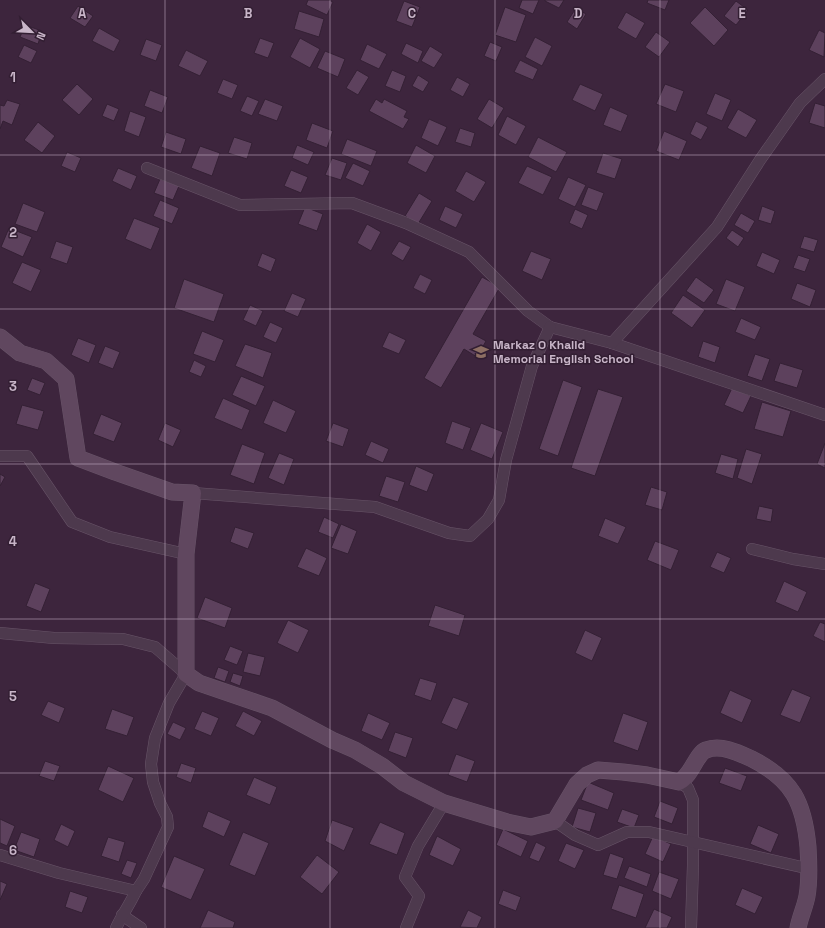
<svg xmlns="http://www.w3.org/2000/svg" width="825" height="928" font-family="'Space Grotesk',sans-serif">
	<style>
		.building { fill: #5d415d; stroke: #342034 }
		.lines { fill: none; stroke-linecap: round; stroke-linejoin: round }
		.minor-casing { stroke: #685468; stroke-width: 12 }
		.secondary-casing { stroke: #685468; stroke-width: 17 }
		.minor { stroke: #4d394d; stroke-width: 11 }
		.secondary { stroke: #60475f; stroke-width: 16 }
		.grid { fill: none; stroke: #c8b5c8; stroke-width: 1; stroke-opacity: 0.55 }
		.labels { text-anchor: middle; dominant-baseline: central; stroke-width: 3; stroke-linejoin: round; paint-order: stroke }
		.poi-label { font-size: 12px; font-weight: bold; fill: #c8b5c8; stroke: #321e32; text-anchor: start }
		.grid-label { font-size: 13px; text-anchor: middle; font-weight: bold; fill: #c8b5c8; stroke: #321e32; stroke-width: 3; stroke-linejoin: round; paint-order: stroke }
	</style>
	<rect width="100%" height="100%" fill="#3d253d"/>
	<g class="building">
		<polygon points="308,0 329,0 333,2 327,15 306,5"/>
		<polygon points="522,0 539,0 533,14 519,8"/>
		<polygon points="545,0 564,0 559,8 545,1"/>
		<polygon points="648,0 669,0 665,10 647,3"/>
		<polygon points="404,1 420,7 412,27 396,21"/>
		<polygon points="736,1 748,10 736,25 724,16"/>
		<polygon points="78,6 93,16 85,27 70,18"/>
		<polygon points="505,7 526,15 516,42 495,35"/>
		<polygon points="705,7 728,30 714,46 690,23"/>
		<polygon points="576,8 586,14 577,29 567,22"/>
		<polygon points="299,11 324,19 319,37 294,29"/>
		<polygon points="626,12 645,23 636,39 617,28"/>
		<polygon points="25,25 42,31 38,44 20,37"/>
		<polygon points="99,28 120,40 114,52 92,41"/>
		<polygon points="819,30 825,33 824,57 809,50"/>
		<polygon points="656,32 670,42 659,57 645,47"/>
		<polygon points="535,37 552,46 542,66 525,57"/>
		<polygon points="260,38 274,43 268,58 254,53"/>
		<polygon points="300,38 320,49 310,68 290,57"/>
		<polygon points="146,39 162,45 156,61 140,55"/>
		<polygon points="490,42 502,47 496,61 484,56"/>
		<polygon points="406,43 423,51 418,63 401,54"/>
		<polygon points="367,44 387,54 379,69 360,60"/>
		<polygon points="24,45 37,51 31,63 18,57"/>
		<polygon points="430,46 443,54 434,68 421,61"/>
		<polygon points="186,50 208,61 200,76 178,66"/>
		<polygon points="325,51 345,59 338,77 317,68"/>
		<polygon points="520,60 538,69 533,80 514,72"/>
		<polygon points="357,70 369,77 358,95 346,88"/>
		<polygon points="392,70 406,76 400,92 385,86"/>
		<polygon points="418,75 429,82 423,92 412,86"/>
		<polygon points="457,77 470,84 463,97 450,90"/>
		<polygon points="223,79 238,85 232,99 217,93"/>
		<polygon points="77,84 93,99 79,115 62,100"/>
		<polygon points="580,84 603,94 595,111 572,100"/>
		<polygon points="665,84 684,91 676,112 656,104"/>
		<polygon points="150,90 168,97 162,113 144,106"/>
		<polygon points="715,93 731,100 722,121 706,114"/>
		<polygon points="247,96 259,101 252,116 240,111"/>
		<polygon points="265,99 283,106 277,121 258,114"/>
		<polygon points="376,99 382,103 384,99 407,111 404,117 409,119 403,129 369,111"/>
		<polygon points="489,99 504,108 492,128 477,119"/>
		<polygon points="7,100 20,104 12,125 3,121 0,129 0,105 4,106"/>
		<polygon points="815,103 825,106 825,128 809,123"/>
		<polygon points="107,104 119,109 114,121 102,116"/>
		<polygon points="610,107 628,115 621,132 603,125"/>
		<polygon points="738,109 757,120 746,138 727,128"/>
		<polygon points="130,111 146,117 139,137 124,131"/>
		<polygon points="507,116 526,126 516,145 498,135"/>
		<polygon points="429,119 447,127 438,146 421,138"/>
		<polygon points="696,121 708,127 701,140 690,134"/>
		<polygon points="38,122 55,136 42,153 24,140"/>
		<polygon points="312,123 333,131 327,148 306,140"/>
		<polygon points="460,128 475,133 471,147 455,142"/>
		<polygon points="664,131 687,141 679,160 656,151"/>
		<polygon points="166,132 186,139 181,154 161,147"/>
		<polygon points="234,137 252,143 247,159 228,153"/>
		<polygon points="538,137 567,152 556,172 528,157"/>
		<polygon points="347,139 377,151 371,166 341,154"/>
		<polygon points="297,145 314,152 308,165 292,158"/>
		<polygon points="416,145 435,156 426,173 407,163"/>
		<polygon points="200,146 220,153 212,176 191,168"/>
		<polygon points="67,152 81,158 75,172 61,166"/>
		<polygon points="603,153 622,159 615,179 596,173"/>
		<polygon points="332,158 347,163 341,180 325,175"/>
		<polygon points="353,163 370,171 363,186 345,178"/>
		<polygon points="527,166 552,177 543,195 518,183"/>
		<polygon points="118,168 137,176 131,190 112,181"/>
		<polygon points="291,170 308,177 301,193 284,186"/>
		<polygon points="466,171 486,182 474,202 455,191"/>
		<polygon points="568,177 586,185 575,207 558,199"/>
		<polygon points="160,179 179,186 173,200 154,193"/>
		<polygon points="588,187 604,193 597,211 581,205"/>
		<polygon points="419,193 432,201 418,224 405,216"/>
		<polygon points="160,200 179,208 172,224 153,216"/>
		<polygon points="23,203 45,212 37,232 15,224"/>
		<polygon points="445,206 463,214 456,228 439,220"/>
		<polygon points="762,206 775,211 771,224 758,220"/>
		<polygon points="305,207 323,214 317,231 298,224"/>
		<polygon points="575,209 588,215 582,229 569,223"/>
		<polygon points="741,213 755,221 748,233 734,225"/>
		<polygon points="134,218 160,228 151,250 125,239"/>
		<polygon points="367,224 381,232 371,251 357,243"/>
		<polygon points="9,228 32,237 23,257 1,247"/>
		<polygon points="732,230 744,238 738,247 726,238"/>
		<polygon points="804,236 818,240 814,252 800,248"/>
		<polygon points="56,241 73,247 67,264 50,258"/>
		<polygon points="399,241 411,247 403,261 391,254"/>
		<polygon points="531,251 551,259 542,280 522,271"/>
		<polygon points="762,252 780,260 774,274 756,266"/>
		<polygon points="262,253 276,259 271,272 257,266"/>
		<polygon points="798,255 810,259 805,272 793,268"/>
		<polygon points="22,262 41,270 31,292 12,283"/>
		<polygon points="420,274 432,280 425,294 413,288"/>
		<polygon points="482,277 500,287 473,334 486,341 477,357 464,349 441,388 424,378"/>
		<polygon points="696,277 714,290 704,303 686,291"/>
		<polygon points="184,279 224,294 214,322 174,308"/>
		<polygon points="726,279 745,287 735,311 716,304"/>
		<polygon points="797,283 816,290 810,307 791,299"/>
		<polygon points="292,293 306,299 298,317 284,311"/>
		<polygon points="683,295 705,310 692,328 671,313"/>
		<polygon points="250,305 263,311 256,326 243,320"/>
		<polygon points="741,318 761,327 755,340 735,332"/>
		<polygon points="270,322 283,328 276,343 263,337"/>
		<polygon points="202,331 224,340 215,362 193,354"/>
		<polygon points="389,332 406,340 399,354 382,347"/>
		<polygon points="78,338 96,345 89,363 71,355"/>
		<polygon points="703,341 720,347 715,363 698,357"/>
		<polygon points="245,344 272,353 263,378 235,366"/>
		<polygon points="105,346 120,352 113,369 98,363"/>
		<polygon points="755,354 770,359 762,381 747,376"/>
		<polygon points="194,360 206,366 201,377 189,372"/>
		<polygon points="780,363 803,370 797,388 774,381"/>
		<polygon points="241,376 265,386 256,406 232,395"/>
		<polygon points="32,378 45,383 40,395 27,390"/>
		<polygon points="563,380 582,387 558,456 539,449"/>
		<polygon points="732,388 751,396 743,413 724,405"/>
		<polygon points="598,389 623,397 595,476 571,468"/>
		<polygon points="223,398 250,410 242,430 214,418"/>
		<polygon points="273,400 296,411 286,433 263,423"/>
		<polygon points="762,402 791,411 783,437 754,429"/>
		<polygon points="22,405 44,411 38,430 16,424"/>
		<polygon points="101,414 122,423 114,442 93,434"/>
		<polygon points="452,421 471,428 463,450 445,443"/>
		<polygon points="165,423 181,430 173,447 158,440"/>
		<polygon points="333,423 349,429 343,447 326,441"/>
		<polygon points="481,423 503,432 492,459 470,450"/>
		<polygon points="371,441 389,449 383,463 365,455"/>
		<polygon points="825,443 825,468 817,464"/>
		<polygon points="242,444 265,453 254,484 230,475"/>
		<polygon points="746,449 762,454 752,484 737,478"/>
		<polygon points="279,453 294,459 284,485 268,478"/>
		<polygon points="721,454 738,459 733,479 715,473"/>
		<polygon points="416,466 434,474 427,492 409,485"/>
		<polygon points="0,474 5,477 0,486"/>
		<polygon points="386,476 405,482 398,502 379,496"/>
		<polygon points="651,487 667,492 662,510 645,505"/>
		<polygon points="759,506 773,509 771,522 756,519"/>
		<polygon points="324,517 339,524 333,538 318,532"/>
		<polygon points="605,518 626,527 618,544 598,536"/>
		<polygon points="341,524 357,531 348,554 331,548"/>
		<polygon points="235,527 254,533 248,549 230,542"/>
		<polygon points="655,541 679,550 671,570 647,560"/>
		<polygon points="306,548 327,558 319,576 297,567"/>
		<polygon points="717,552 731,558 724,573 710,567"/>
		<polygon points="784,581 807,592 798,612 775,602"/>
		<polygon points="35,583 50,589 41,612 26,606"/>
		<polygon points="205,597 232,608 225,628 197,618"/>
		<polygon points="435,605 465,615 459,636 428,626"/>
		<polygon points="288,620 309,630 298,653 277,643"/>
		<polygon points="820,622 825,624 825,642 813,636"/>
		<polygon points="585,630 602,638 592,661 575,653"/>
		<polygon points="230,646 243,651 237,665 224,660"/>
		<polygon points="248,653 265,657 260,676 243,672"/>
		<polygon points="218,667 229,671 225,682 214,678"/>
		<polygon points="233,673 243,676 240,686 230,682"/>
		<polygon points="420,678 437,683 431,701 414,695"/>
		<polygon points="792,689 811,697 800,723 780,715"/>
		<polygon points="730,690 752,700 742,723 720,713"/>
		<polygon points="453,697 469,703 457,730 441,723"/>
		<polygon points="48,701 65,708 59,723 41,715"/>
		<polygon points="112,709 134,717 127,736 105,729"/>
		<polygon points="202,711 219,718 211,736 194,729"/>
		<polygon points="243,711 262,721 254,736 235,726"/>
		<polygon points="368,713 390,723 382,740 361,731"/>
		<polygon points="623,713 648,722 638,751 613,742"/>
		<polygon points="173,722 186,728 180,740 167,734"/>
		<polygon points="395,732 413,738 406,758 388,751"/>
		<polygon points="456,754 475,761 467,782 448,775"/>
		<polygon points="45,761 60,766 54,781 39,776"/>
		<polygon points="181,763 196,768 191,783 176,777"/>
		<polygon points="108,766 134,778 123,802 98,790"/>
		<polygon points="725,768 747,776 741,791 719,783"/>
		<polygon points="254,777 277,787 270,805 246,795"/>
		<polygon points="588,782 614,793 608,810 581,800"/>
		<polygon points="660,801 678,808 672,824 654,817"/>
		<polygon points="578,808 596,813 590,832 572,827"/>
		<polygon points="622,809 639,815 634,828 617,822"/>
		<polygon points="208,811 231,821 224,837 202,827"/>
		<polygon points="0,819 15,826 7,846 0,843"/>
		<polygon points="332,820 354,828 344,851 325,841"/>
		<polygon points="380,822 405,833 397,855 369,844"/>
		<polygon points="61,824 75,831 68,847 54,840"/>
		<polygon points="758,825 779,834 771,853 750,844"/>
		<polygon points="503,829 528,841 521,857 496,845"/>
		<polygon points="21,832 40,839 34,857 14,850"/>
		<polygon points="243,832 269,843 255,876 229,865"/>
		<polygon points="437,836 461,849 453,866 429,855"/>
		<polygon points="653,836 671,844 663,862 645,854"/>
		<polygon points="108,837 125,842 119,862 101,856"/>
		<polygon points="536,842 546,847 539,862 529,858"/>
		<polygon points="566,843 584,850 575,869 558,861"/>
		<polygon points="610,853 624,858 617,879 603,875"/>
		<polygon points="317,855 339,872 322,894 300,877"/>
		<polygon points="174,856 205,869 191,900 161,887"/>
		<polygon points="127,860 137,863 131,878 121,874"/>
		<polygon points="629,866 651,874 647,887 624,878"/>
		<polygon points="659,872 679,879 671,899 652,891"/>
		<polygon points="0,881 7,884 0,900"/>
		<polygon points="619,885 644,894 636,918 611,909"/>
		<polygon points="742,888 763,897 755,914 735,905"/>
		<polygon points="503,890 521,897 516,911 498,904"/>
		<polygon points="70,891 88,897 82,913 65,907"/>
		<polygon points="654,909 672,917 667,928 645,928"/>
		<polygon points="208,910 235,922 233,928 200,928"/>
		<polygon points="468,910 482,917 477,928 460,927"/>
	</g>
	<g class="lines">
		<g class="minor-casing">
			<g id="minor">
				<polyline points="147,168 240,205 352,203 406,223 469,252 528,311 550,327 612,343 825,415"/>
				<polyline points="612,343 717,227 760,160 800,103 825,79"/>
				<polyline points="0,456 27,456 72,522 110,537 186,554"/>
				<polyline points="193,493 375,507 449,533 470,536 488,519 499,500 506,460 532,366 550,327"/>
				<polyline points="752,549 793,559 825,564"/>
				<polyline points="0,633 54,638 123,639 155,647 186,674 169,703 155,738 151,764 153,782 160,803 167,817 168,827 144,879 136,891 59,873 0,855"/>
				<polyline points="679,782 688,788 693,800 693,865 691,928"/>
				<polyline points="555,821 575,835 598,845 627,832 649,832 810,869"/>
				<polyline points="122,915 141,928"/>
				<path d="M116 928C122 915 130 904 136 891"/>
				<polyline points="406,928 419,896 405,877 418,846 444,803"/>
			</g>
		</g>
		<g class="secondary-casing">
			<path id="secondary" d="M0 337 20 353 46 361 66 379 78 458 115 472 172 492 193 493 186 554V674L199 683 272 708 332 740 355 750 382 766 404 783 444 803 507 822 531 827 555 821 577 784 587 775 598 770 623 772 647 775 679 782C692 775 696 754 706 750 721 744 739 753 752 759 793 780 804 803 808 847 809 863 810 879 807 896 805 907 800 917 798 928"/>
		</g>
		<use href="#minor" class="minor"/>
		<use href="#secondary" class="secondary"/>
	</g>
	<path class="grid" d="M165 0V928M330 0V928M495 0V928M660 0V928M0 155H825M0 309H825M0 464H825M0 619H825M0 773H825"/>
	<defs>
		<g id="school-bare" transform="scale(1.2)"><path d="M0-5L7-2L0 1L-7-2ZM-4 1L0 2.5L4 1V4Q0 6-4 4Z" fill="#8d6e63" stroke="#321e32" stroke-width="2.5" paint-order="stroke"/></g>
	</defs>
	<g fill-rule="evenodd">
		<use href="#school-bare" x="481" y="352"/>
	</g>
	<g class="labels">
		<g class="poi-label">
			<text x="493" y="345">Markaz O Khalid<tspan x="493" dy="14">Memorial English School</tspan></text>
		</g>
	</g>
	<g class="grid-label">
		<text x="82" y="18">A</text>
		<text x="248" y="18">B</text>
		<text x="412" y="18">C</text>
		<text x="578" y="18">D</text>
		<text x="742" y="18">E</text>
		<text x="13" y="82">1</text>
		<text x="13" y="237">2</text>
		<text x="13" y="391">3</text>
		<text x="13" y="546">4</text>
		<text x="13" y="701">5</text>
		<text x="13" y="855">6</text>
	</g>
	<g transform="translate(32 32) rotate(114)" stroke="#321e32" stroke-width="3" paint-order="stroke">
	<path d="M0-3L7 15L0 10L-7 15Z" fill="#c8b5c8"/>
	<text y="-6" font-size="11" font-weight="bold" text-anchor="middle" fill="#c8b5c8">N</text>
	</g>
</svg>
